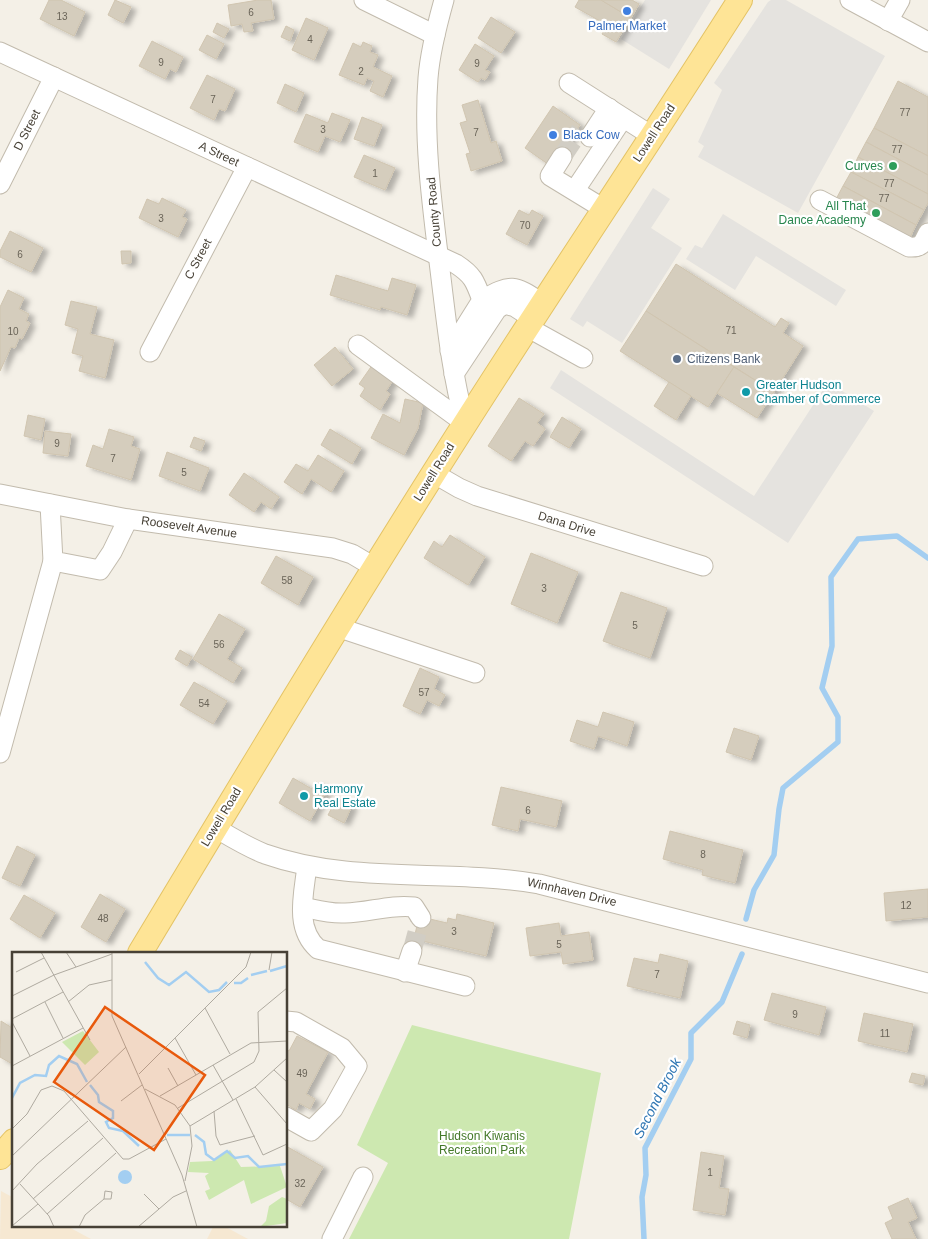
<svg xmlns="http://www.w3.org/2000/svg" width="928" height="1239" font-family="Arial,sans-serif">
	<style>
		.commercial { fill: #f6e8d2 }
		.green { fill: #cde8b0 }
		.parking { fill: #e5e3df }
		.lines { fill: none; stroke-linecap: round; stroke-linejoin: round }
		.stream { stroke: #a3cef1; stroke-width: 5.5 }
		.building { fill: #d5cdbd; stroke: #d0c5b0; filter: url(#shadow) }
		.minor-tunnel { stroke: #d1cdc4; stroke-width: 19; stroke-dasharray: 19 9; stroke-linecap: butt }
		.minor-casing { stroke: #c2bbad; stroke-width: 21 }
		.major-casing { stroke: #e4c365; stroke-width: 26 }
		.minor { stroke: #fff; stroke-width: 19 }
		.major { stroke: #fee496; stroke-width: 24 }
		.shop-dot { fill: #3f7fe0; stroke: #fff; stroke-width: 2 }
		.leisure-dot { fill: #2e9e5b; stroke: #fff; stroke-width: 2 }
		.service-dot { fill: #5c6f8a; stroke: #fff; stroke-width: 2 }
		.culture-dot { fill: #0f9aa8; stroke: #fff; stroke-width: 2 }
		.labels { text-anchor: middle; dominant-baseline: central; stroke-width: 4.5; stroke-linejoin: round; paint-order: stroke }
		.number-label { font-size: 10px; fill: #6a6458 }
		.shop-label { font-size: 12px; fill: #366cbe; stroke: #fff }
		.street-label { font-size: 12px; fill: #474136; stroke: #fff }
		.leisure-label { font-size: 12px; fill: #27864d; stroke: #fff; text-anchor: end }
		.service-label { font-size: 12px; fill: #4e5e75; stroke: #fff; text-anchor: start }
		.culture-label { font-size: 12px; fill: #0d838f; stroke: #fff; text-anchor: start }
		.park-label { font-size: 12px; fill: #447929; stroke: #fff }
		.water-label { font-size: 14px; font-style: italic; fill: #2f76b3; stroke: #fff }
		.inset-river { fill: none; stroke: #a3cef1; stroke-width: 2.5 }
		.inset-road { fill: none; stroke: #afaaa0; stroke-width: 1 }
		.view { fill: #e8590c; fill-opacity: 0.15; stroke: #e8590c; stroke-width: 2.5 }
		.inset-edge { fill: none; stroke: #474136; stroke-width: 2.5 }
	</style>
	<defs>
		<filter id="shadow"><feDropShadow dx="5.5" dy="3" stdDeviation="2.5" flood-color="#0004"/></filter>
	</defs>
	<rect width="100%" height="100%" fill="#f4f0e7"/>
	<g class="commercial">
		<polygon points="1,1191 14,1198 14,1225 65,1225 91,1239 0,1239"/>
		<polygon points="214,1225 222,1225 248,1239 207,1239"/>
	</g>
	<polygon class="green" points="412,1025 601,1073 569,1239 349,1239 388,1163 357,1145"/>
	<g class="parking">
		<polygon points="645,0 711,0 669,69 621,39"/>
		<polygon points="771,0 786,0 885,56 798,213 698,157 704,146 698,142 722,90 714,83 768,2"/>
		<polygon points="653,188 670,199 651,228 682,248 622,343 587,321 583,327 570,319"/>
		<polygon points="723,214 846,290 836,306 756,256 735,290 686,259 695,245 702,248"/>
		<polygon points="561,370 754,496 828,382 874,411 788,543 550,388"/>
	</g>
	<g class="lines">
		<g class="stream">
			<polyline points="746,919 754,890 774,855 779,809 783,788 838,742 838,717 822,688 832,646 831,577 858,539 897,536 928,558"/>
			<polyline points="644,1239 642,1197 646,1175 645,1148 691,1059 691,1033 722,1002 742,954"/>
		</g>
	</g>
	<g class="building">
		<polygon points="49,0 61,0 85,12 74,36 40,19"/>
		<polygon points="115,0 131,7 123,23 108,15"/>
		<polygon points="258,0 271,0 274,19 251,23 253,31 244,32 242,24 231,26 228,5"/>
		<polygon points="579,0 601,0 631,18 616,42 602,34 607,25 575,7"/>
		<polygon points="601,0 632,0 639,4 631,18"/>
		<polygon points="491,17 515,32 501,53 478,38"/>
		<polygon points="306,18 328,28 314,60 292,50"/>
		<polygon points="217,23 229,29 224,38 213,32"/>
		<polygon points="286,26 294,30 290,41 281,37"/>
		<polygon points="207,35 224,44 216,59 199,50"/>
		<polygon points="152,41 183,57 176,72 170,69 165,79 139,66"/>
		<polygon points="363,42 372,46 370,52 378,55 373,67 392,76 383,97 370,91 374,81 367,78 364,85 339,75 353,43 361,47"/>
		<polygon points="475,44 494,56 485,70 490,72 485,80 481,78 478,82 459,70"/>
		<polygon points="207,75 235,89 225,111 219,109 214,120 190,108"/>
		<polygon points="898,81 928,97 928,156 874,128"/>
		<polygon points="285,84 304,93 296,112 277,103"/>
		<polygon points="478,100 491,143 496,141 502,161 471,171 466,154 470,153 460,123 467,121 462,105"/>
		<polygon points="553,106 580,125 552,167 525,148"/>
		<polygon points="332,113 350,120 340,142 325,136 318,152 294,142 306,114 328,123"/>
		<polygon points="362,117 382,125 374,146 354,139"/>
		<polygon points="874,128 928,156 928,175 866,142"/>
		<polygon points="866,142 928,175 928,194 858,157"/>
		<polygon points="364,155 395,168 385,190 354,177"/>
		<polygon points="858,157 928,194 928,203 924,210 851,172"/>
		<polygon points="851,172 924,210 916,225 843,186"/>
		<polygon points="843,186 916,225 909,240 835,201"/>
		<polygon points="162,198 186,210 182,217 187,219 178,237 139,218 147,199 159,204"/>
		<polygon points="519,210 529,215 532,210 543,216 527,245 506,234"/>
		<polygon points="10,231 43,248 31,272 0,257 0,251"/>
		<polygon points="121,251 131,251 131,263 122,264"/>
		<polygon points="676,264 775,327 781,318 789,323 783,333 803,346 774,392 646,311"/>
		<polygon points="336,275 388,291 392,278 416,285 407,315 381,307 380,310 330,295"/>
		<polygon points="8,290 24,298 19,309 29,314 26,321 30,323 22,339 19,338 15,348 11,347 0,371 0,307"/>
		<polygon points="71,301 97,307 90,334 114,340 105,378 79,371 83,356 72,353 78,329 65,325"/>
		<polygon points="646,311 734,367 708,407 620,351"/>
		<polygon points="335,347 353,369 332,386 314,365"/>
		<polygon points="373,364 394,379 386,391 390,394 380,410 360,396 365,388 359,384"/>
		<polygon points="734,367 774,392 757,418 717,393"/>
		<polygon points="669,382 691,396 676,420 654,406"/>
		<polygon points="519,398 544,414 537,423 545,429 533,446 525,441 511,461 488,446"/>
		<polygon points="405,399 423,403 418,428 404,455 371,438 383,414 400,423"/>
		<polygon points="28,415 45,419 41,440 24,436"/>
		<polygon points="562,417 581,429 569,448 550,437"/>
		<polygon points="109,429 134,437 131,446 140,449 131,480 86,466 93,445 103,449"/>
		<polygon points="330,429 361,448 352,464 321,445"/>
		<polygon points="45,431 71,434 68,456 43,453"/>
		<polygon points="194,437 205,441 201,451 190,447"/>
		<polygon points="167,452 209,468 200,491 159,476"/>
		<polygon points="318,455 344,471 331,492 311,479 302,494 284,482 296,464 308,471"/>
		<polygon points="244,473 279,497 271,509 261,502 254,512 229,495"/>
		<polygon points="450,535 485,557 468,585 424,558 434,541 442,547"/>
		<polygon points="531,553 578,572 557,623 511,604"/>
		<polygon points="276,556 313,577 298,605 261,583"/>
		<polygon points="621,592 667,608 650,658 603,641"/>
		<polygon points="219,614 245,629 227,659 242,668 233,683 193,659"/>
		<polygon points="180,650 192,657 187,666 175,659"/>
		<polygon points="420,668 439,677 434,689 445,695 439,706 427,700 420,714 403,706"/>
		<polygon points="194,682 227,701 213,724 180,705"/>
		<polygon points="603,712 634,722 627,746 598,736 594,749 570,741 577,720 598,727"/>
		<polygon points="734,728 759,736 751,760 726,752"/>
		<polygon points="293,778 312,789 316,782 328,788 310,821 279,803"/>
		<polygon points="501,787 562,801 556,827 520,819 518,831 492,825"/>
		<polygon points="337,798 352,806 344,823 328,815"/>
		<polygon points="670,831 743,850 735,883 702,875 703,870 663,859"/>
		<polygon points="17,846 35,855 20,886 2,878"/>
		<polygon points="928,889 928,917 886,921 884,893"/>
		<polygon points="100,894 125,909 106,942 81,927"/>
		<polygon points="24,895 55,913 40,938 10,919"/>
		<polygon points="457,914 494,923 486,956 414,939 418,921 429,923 430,919 447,923 448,918 456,920"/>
		<polygon points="559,923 561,936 589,932 593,960 563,964 561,952 530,956 526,928"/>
		<polygon points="660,954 688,961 680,998 627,986 634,958 658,963"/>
		<polygon points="772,993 826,1007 819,1035 764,1020"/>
		<polygon points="864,1013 913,1024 907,1052 858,1041"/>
		<polygon points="1,1021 14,1029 14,1065 0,1057"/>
		<polygon points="737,1021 750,1025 747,1038 733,1034"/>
		<polygon points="297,1036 328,1052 306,1094 315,1099 310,1109 299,1103 296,1110 286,1104 286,1049 289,1051"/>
		<polygon points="912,1073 925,1076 923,1085 909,1082"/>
		<polygon points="286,1146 323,1167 300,1207 286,1199"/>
		<polygon points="701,1152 724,1156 719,1188 729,1189 725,1215 693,1210"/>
		<polygon points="908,1198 917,1218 908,1222 916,1239 892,1239 885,1223 893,1219 888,1207"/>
	</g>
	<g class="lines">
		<g class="minor-tunnel">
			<polyline points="562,157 580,130"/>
			<polyline points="412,951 421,918"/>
		</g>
		<g class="minor-casing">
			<g id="minor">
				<polyline points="364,0 435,35"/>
				<path d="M444 0C437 25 430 52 428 78 423 144 433 212 441 278 447 327 452 375 465 423"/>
				<polyline points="850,0 928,42"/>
				<polyline points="888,21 900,0"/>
				<path d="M0 52 456 264C473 275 475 281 482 300L450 351"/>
				<polyline points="569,83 652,136"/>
				<polyline points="590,137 609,108"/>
				<polyline points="562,157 550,176 604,209"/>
				<polyline points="0,184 54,77"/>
				<polyline points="575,190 623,118"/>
				<path d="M820 200 909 247C922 248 923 243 928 233"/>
				<path d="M482 300C512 283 514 285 542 303"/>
				<polyline points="527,327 583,358"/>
				<polyline points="358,345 465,423"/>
				<polyline points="150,352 247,167"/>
				<polyline points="454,374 497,309 505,304 515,307 532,318"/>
				<polyline points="433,473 459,488 477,496 703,566"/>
				<polyline points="0,494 128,519 333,548 352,554 374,567"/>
				<polyline points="50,504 53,561 100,570 112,552 128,519"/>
				<polyline points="337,627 475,673"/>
				<polyline points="0,753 53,561"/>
				<path d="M214 827C231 837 247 847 265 854 353 885 448 868 539 884L928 983"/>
				<path d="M307 866C304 893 294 928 318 949L465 986"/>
				<path d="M303 907C317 910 330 914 345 913 368 913 390 904 414 907L421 918"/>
				<polyline points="405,972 412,951"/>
				<polyline points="286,1021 296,1022 342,1048 357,1066 333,1109 311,1131 286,1117"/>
				<polyline points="332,1239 363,1177"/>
			</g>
		</g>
		<g class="major-casing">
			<g id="major">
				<path d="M140 953C246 777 352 601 463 427 554 284 649 143 740 0"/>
				<polyline points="0,1157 14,1141"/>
			</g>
		</g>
		<use href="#minor" class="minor"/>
		<use href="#major" class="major"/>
	</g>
	<g class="shop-dot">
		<circle cx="627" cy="11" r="5"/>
		<circle cx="553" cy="135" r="5"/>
	</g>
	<g class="leisure-dot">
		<circle cx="893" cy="166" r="5"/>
		<circle cx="876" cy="213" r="5"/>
	</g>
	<circle class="service-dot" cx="677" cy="359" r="5"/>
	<g class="culture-dot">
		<circle cx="746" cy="392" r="5"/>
		<circle cx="304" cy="796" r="5"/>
	</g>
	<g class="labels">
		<g class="number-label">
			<text x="251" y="12">6</text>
			<text x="62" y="16">13</text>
			<text x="310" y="39">4</text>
			<text x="161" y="62">9</text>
			<text x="477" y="63">9</text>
			<text x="361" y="71">2</text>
			<text x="213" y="99">7</text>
			<text x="905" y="112">77</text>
			<text x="323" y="129">3</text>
			<text x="476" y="132">7</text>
			<text x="897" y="149">77</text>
			<text x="375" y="173">1</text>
			<text x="889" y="183">77</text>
			<text x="884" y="198">77</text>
			<text x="161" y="218">3</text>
			<text x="525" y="225">70</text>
			<text x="20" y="254">6</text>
			<text x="731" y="330">71</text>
			<text x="13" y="331">10</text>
			<text x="57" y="443">9</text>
			<text x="113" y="458">7</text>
			<text x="184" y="472">5</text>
			<text x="287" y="580">58</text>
			<text x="544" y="588">3</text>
			<text x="635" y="625">5</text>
			<text x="219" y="644">56</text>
			<text x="424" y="692">57</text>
			<text x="204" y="703">54</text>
			<text x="528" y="810">6</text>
			<text x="703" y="854">8</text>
			<text x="906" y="905">12</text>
			<text x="103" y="918">48</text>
			<text x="454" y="931">3</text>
			<text x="559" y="944">5</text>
			<text x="657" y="974">7</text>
			<text x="795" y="1014">9</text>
			<text x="885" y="1033">11</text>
			<text x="302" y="1073">49</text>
			<text x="710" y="1172">1</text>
			<text x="300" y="1183">32</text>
		</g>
		<g class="shop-label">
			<text x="627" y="26">Palmer Market</text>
			<text x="563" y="135" text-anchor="start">Black Cow</text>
		</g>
		<g class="street-label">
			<text transform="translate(27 130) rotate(-63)">D Street</text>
			<text transform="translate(654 133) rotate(-57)">Lowell Road</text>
			<text transform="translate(219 154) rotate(25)">A Street</text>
			<text transform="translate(434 212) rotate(-95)">County Road</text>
			<text transform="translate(198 259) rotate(-62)">C Street</text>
			<text transform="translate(434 472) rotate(-58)">Lowell Road</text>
			<text transform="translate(567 524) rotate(17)">Dana Drive</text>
			<text transform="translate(189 527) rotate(8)">Roosevelt Avenue</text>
			<text transform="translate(221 817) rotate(-59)">Lowell Road</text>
			<text transform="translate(572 892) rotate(13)">Winnhaven Drive</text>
		</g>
		<g class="leisure-label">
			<text x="883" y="166">Curves</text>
			<text x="866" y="206">All That<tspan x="866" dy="14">Dance Academy</tspan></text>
		</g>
		<g class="service-label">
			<text x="687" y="359">Citizens Bank</text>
		</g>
		<g class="culture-label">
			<text x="756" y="385">Greater Hudson<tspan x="756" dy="14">Chamber of Commerce</tspan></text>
			<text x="314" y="789">Harmony<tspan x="314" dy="14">Real Estate</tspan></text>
		</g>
		<g class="park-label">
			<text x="482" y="1136">Hudson Kiwanis<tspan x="482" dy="14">Recreation Park</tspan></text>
		</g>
		<g class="water-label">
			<text transform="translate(657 1098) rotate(-63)">Second Brook</text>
		</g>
	</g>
	<g transform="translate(12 952)">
		<rect width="275" height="275" fill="#f4f0e7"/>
		<path d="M71 79 87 100 73 113 50 90ZM218 198 229 215 268 214 275 235 239 252 232 228 197 248 193 239 198 237 193 224 197 221 176 220 178 210 200 209ZM270 245 275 247V271L248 275 254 269 257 254Z" fill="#cde8b0"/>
		<path d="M106 225a7 7 0 1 1 14 0a7 7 0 1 1-14 0Z" fill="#a3cef1"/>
		<path class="inset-river" d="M133 10 146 26 157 33 174 20 197 40 207 38 215 30M258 19 275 14M239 23 255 19M222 31H229L236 26M78 133 86 143 87 150 101 159V166L94 170 97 176 111 179 127 194M0 146 8 131 23 123 34 124 37 113 47 104 65 112 75 130M155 183H178M183 183 192 190 194 202 202 208 215 199 223 206 236 204 247 215 275 212"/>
		<path class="inset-road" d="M29 0 78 88M54 0 64 15M100 0V64L170 223 185 275M257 18 260 0M4 20 32 6M0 44 42 23 100 2M33 50 51 86M56 50 77 33 100 28M193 56 218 102M0 67 51 40M0 70 18 104M163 86 184 123M201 113 221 148M0 114 71 76M156 116 166 134M262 118 275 130M127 122 234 15 239 0M243 135 275 172M133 137 163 153 178 174 180 194 173 229M148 144 239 91 275 89M224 147 251 203 275 192M109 149 130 133M166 156 242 110 247 99 246 60 275 36M202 159 204 184 208 193 243 184M178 174 243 135 275 106M0 177 15 162 29 138 40 134 52 139 111 207H117L154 187M0 204 114 95M8 232 37 264 42 275M0 239 25 212 76 169M132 242 147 257M21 247 91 186M35 262 104 201M0 274 26 252M67 275 73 263 92 247H99L100 240 93 239 92 247M126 275 161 245 174 239"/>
		<path class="view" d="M93 55 193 123 142 198 42 130Z"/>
		<rect width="275" height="275" class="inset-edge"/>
	</g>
</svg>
